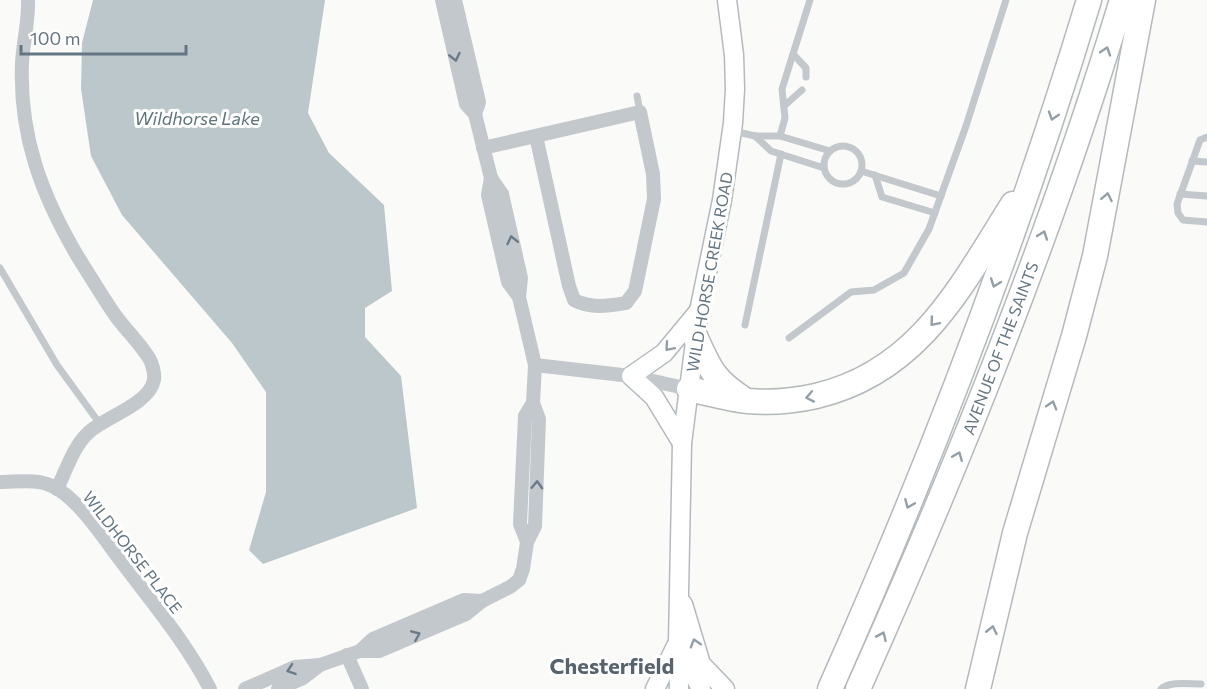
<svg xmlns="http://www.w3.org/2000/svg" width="1207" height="689" font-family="Commissioner,sans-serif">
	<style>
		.water { fill: #bbc7cb }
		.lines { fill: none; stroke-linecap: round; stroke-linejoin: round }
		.secondary-casing { stroke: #b3babf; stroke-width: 21 }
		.highway-casing { stroke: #b4b9bd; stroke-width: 27 }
		.lane { stroke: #c3c8cc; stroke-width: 7 }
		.street { stroke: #c3c8cc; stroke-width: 14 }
		.secondary { stroke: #fff; stroke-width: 18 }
		.highway { stroke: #fff; stroke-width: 24 }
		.oneway { stroke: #939fa8 }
		.oneway2 { stroke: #6a7a87 }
		.labels { text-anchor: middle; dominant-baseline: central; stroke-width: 6; stroke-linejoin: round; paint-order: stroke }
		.street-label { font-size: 16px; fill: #657683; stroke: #fff }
		.water-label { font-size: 18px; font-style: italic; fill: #60757c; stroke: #fff }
		.district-label { font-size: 22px; font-weight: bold; fill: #57646e; stroke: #fff }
	</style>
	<rect width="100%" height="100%" fill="#fafaf8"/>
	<polygon class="water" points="93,0 325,0 308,113 329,153 384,205 392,291 365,308 365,337 401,376 417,508 263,564 249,550 266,492 266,392 232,343 122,215 91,156 81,89 82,43"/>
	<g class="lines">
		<g class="secondary-casing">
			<g id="secondary">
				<polyline points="682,443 654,397 631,376 664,353 698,312"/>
				<polyline points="683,604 701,664 725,689"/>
				<polyline points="681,649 701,689"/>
				<polyline points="655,689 676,646"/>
				<polyline points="679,689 678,642 682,443 699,311 722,200 733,123 735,89 734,55 727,0"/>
			</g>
		</g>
		<g class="highway-casing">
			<g id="highway">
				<path d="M695 336C709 367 713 379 742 398"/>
				<path d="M689 389C708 393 728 399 748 401 771 403 794 401 816 396 919 372 961 286 1013 204"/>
				<path d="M830 689C930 464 1018 235 1089 0"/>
				<path d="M858 689C958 465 1051 235 1122 0"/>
				<polyline points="978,689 1015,533 1074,336 1095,256 1143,0"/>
			</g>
		</g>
		<g class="lane">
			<polyline points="793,54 806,68 806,77"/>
			<polyline points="637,96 640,112"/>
			<polyline points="784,106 802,90"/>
			<polyline points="733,131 755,136 780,136 830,151"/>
			<polyline points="755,136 771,151 824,168"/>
			<polyline points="780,136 785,118 782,89 810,0"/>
			<polyline points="1207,137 1200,140 1177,204 1178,213 1183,220 1207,222"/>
			<circle cx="843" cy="165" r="19"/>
			<polyline points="1192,161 1207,162"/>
			<polyline points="861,171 941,196"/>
			<polyline points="875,175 882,197 935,213"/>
			<polyline points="1180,194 1207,196"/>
			<polyline points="0,268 57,365 100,424"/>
			<polyline points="745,325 781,154"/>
			<polyline points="789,338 851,292 874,290 904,273 929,229 966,126 1006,0"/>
			<path d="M1161 689C1170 681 1189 684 1201 684"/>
		</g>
		<g class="street">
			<path d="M28 0C29 21 23 42 22 63 19 136 42 196 78 257 90 276 102 296 115 315 125 329 139 342 149 358 152 363 155 373 154 380 149 405 104 417 88 433 73 447 66 471 57 489"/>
			<polyline points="442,0 466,104 475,114 491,178"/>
			<polyline points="455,0 479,102 475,114"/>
			<path d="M483 148 640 112 653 174 654 199 635 291 626 303C608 306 591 309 574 300L569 286 536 136"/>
			<polyline points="519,297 508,282 488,195 491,178 502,194 521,278 519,297 535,365 533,403"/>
			<polyline points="535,365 631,376 689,389"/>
			<path d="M0 482C17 482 38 478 54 487 80 500 106 542 124 565 154 605 187 644 210 689"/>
			<polyline points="482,601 510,587 519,580 523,569 527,542 535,526 539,419 533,403 525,416 520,524 527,542"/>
			<polyline points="347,655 362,689"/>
			<polyline points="320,665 360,651 379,651 466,614 482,601 464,600 373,639 360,651"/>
			<polyline points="245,689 295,667 320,665 303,678 278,689"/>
		</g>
		<use href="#secondary" class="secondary"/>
		<use href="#highway" class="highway"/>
	</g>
	<defs><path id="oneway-chevron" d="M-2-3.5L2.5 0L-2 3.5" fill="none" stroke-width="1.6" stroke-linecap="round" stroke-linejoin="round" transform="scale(1.5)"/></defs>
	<g class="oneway">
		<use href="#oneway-chevron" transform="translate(1106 51) rotate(-72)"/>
		<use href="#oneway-chevron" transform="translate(1053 116) rotate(108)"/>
		<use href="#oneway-chevron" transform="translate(1107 197) rotate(-79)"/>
		<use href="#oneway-chevron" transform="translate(1043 235) rotate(-70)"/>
		<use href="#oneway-chevron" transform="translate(995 283) rotate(110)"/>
		<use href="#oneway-chevron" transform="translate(934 322) rotate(130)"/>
		<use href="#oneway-chevron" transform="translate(669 347) rotate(131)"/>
		<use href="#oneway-chevron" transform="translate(810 397) rotate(169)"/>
		<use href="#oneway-chevron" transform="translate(1052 405) rotate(-73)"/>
		<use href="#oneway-chevron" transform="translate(958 456) rotate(-68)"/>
		<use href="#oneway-chevron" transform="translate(909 504) rotate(113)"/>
		<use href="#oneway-chevron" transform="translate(992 630) rotate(-77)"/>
		<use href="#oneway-chevron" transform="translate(882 636) rotate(-66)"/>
		<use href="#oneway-chevron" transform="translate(695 643) rotate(-107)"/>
	</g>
	<g class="oneway2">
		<use href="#oneway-chevron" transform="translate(455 57) rotate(77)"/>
		<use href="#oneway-chevron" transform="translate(512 240) rotate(-103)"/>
		<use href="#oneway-chevron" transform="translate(537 485) rotate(-88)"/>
		<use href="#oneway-chevron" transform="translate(416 635) rotate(-23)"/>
		<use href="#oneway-chevron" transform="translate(291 670) rotate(161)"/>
	</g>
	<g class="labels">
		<g class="street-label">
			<text transform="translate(709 272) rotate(-80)">WILD HORSE CREEK ROAD</text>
			<text transform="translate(1000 348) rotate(-69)">AVENUE OF THE SAINTS</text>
			<text transform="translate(133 552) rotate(52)">WILDHORSE PLACE</text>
		</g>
		<g class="water-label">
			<text x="197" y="118">Wildhorse Lake</text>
		</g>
		<g class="district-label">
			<text x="612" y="665">Chesterfield</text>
		</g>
	</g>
	<path d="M21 45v9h165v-9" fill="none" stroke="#657683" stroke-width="3"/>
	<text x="30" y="45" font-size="18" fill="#657683" stroke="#ffffff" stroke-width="4.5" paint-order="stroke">100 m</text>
</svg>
